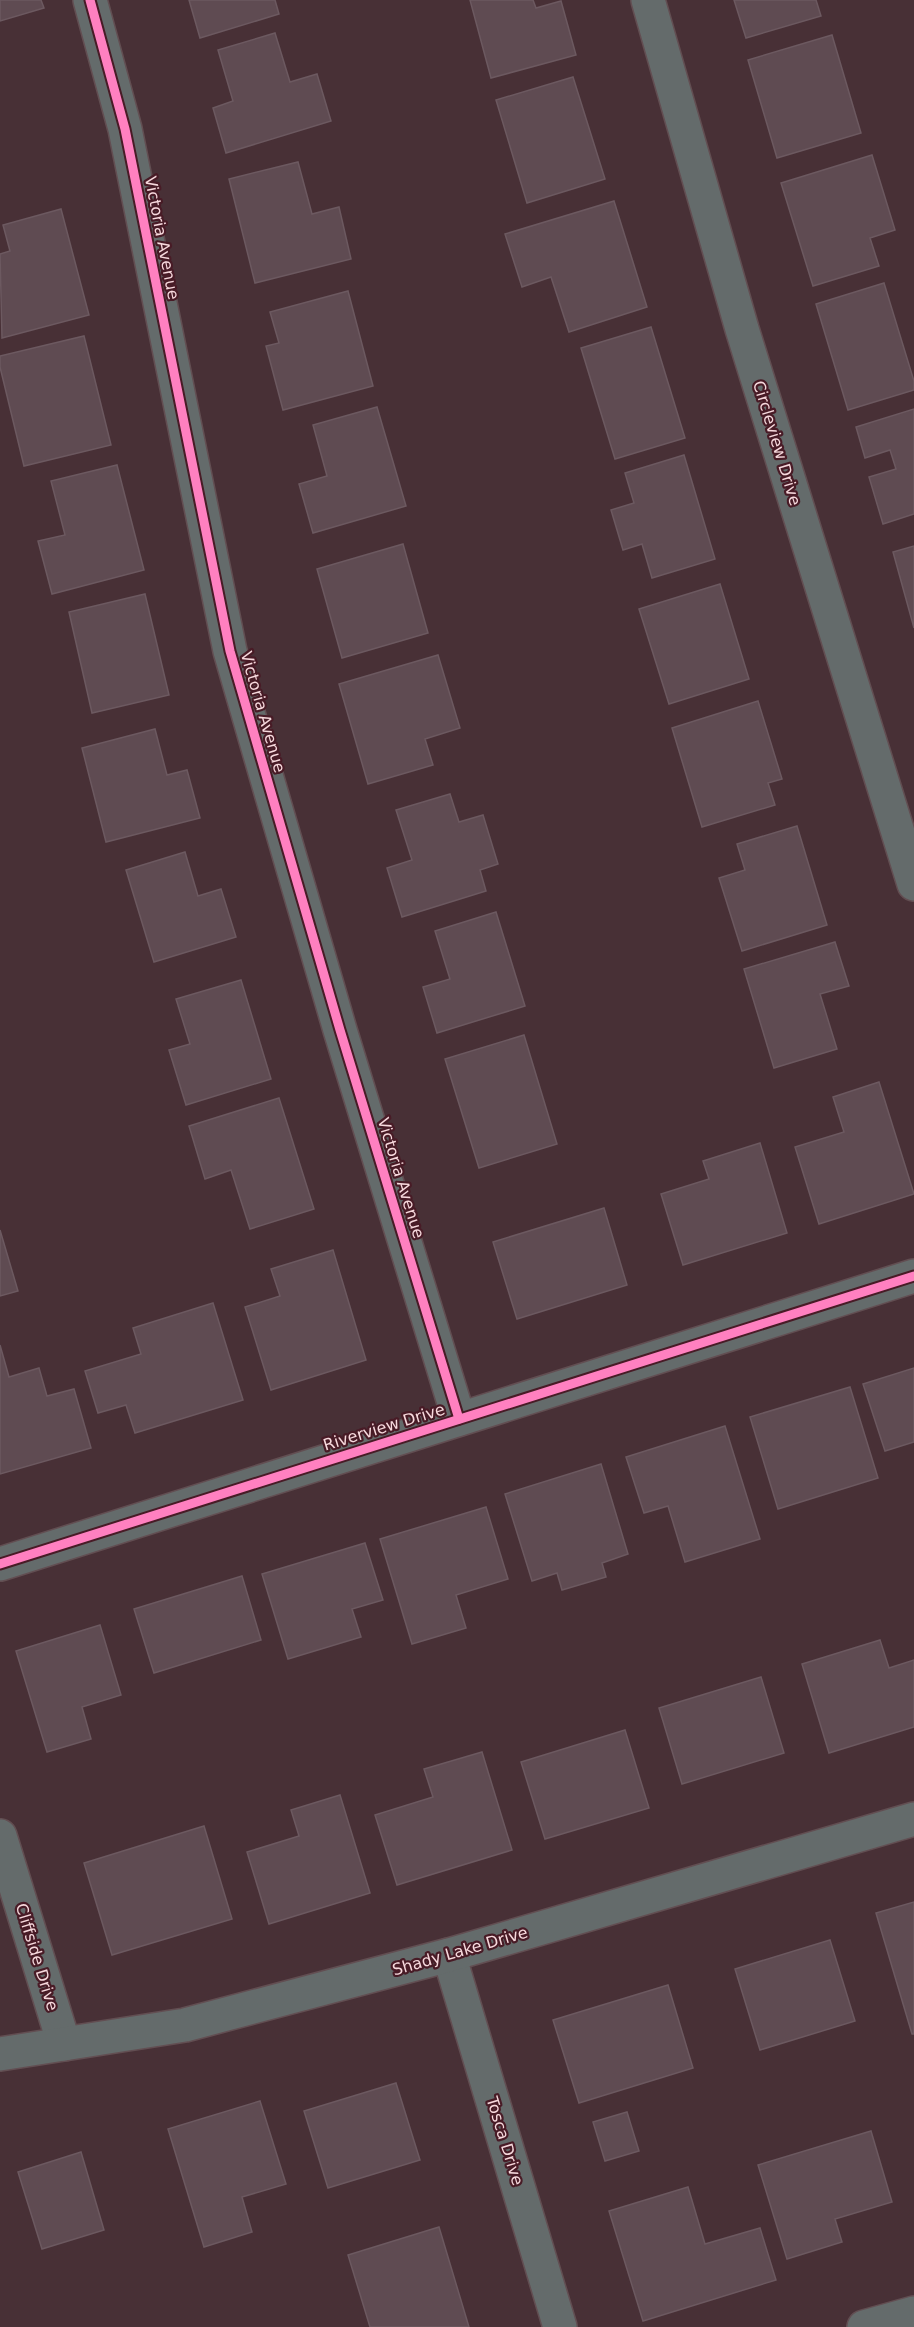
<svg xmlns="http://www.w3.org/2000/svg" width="914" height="2327" font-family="'DejaVu Sans',sans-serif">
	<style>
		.building { fill: #5f4b52; stroke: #6c5960; stroke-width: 1.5 }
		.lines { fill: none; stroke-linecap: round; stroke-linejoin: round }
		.minor-casing { stroke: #624e52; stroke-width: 36 }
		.minor { stroke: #646b6b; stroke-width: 33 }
		.cycleway-casing { stroke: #481b26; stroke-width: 13 }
		.cycleway { stroke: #ff80c0; stroke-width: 9 }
		.labels { text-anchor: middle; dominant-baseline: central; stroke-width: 4.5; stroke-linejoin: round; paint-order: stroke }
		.street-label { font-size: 16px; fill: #f7d9dd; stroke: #481b26 }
	</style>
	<rect width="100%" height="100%" fill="#483036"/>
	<g class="building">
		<polygon points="0,0 41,0 44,8 0,21"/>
		<polygon points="189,0 275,0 279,14 200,38"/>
		<polygon points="470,0 533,0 536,8 561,1 576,55 491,78"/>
		<polygon points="734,0 816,0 821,16 746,38"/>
		<polygon points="275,33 290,82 317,74 331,121 226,153 213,108 233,101 218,50"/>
		<polygon points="832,35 861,133 777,158 748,60"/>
		<polygon points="573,77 605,179 527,203 496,100"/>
		<polygon points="872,155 895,230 870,238 879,266 813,286 781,183"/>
		<polygon points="298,162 312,214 339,207 351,259 255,283 229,179"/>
		<polygon points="614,201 647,307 569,332 551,277 522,287 505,234"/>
		<polygon points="61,209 89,315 2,338 0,254 10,251 3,225"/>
		<polygon points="884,283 914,381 914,390 848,410 816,304"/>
		<polygon points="348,291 373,386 283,410 266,346 279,343 270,312"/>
		<polygon points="651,327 685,438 615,459 581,348"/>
		<polygon points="84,336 111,445 24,466 0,367 0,356"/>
		<polygon points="377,407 406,506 313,533 299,484 327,476 313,425"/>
		<polygon points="914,409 914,514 883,524 869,477 896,469 890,450 865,458 856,427"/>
		<polygon points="684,455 715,559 652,578 642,544 623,550 611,510 634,503 625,473"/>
		<polygon points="117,465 144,570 52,594 38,541 65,535 51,481"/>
		<polygon points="403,544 428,633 342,658 317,569"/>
		<polygon points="914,546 914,628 893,552"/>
		<polygon points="720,584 749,679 669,704 639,609"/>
		<polygon points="145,594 169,695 92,713 69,612"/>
		<polygon points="438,655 460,728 425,739 433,765 368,784 339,684"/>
		<polygon points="758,701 782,779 768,783 775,805 702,827 672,728"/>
		<polygon points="155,729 167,775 187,770 200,818 106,842 82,748"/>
		<polygon points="450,794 459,822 483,815 498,864 480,870 486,891 402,917 387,868 412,860 396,810"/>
		<polygon points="797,826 827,925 742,951 719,878 745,870 737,844"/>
		<polygon points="185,852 198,896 221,889 236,937 154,962 126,870"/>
		<polygon points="496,912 525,1006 437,1033 423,987 450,979 435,931"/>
		<polygon points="835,942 849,986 820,994 837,1049 774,1068 744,969"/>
		<polygon points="241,980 271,1079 186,1105 169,1050 190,1044 176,999"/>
		<polygon points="524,1035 557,1144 479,1168 445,1059"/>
		<polygon points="879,1082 914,1194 819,1224 795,1147 844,1132 833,1097"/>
		<polygon points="279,1098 314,1209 250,1229 231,1170 205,1179 189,1126"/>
		<polygon points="760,1143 787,1233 683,1265 661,1194 709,1179 703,1161"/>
		<polygon points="604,1208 627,1285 517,1319 493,1242"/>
		<polygon points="0,1230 18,1291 0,1296"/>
		<polygon points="333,1250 366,1360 271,1390 245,1307 280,1296 271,1269"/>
		<polygon points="213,1303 243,1400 135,1433 126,1405 98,1413 85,1371 141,1354 133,1328"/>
		<polygon points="0,1345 9,1377 39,1368 47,1396 74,1389 91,1448 0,1474"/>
		<polygon points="914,1368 914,1442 885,1451 863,1384"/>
		<polygon points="850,1387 878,1478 778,1509 750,1417"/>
		<polygon points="725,1426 760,1539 685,1562 668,1506 644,1513 626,1457"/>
		<polygon points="601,1464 628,1554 602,1563 606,1577 562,1590 557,1573 532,1581 505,1494"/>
		<polygon points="486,1507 508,1579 456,1595 466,1628 412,1644 380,1539"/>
		<polygon points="365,1543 383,1600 352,1609 361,1637 288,1659 262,1574"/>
		<polygon points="242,1576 261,1640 154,1673 134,1609"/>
		<polygon points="100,1625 121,1695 82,1707 91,1739 47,1752 16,1651"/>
		<polygon points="880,1640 889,1668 914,1660 914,1727 829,1753 802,1664"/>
		<polygon points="761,1677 784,1753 682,1784 659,1708"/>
		<polygon points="625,1730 649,1808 545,1839 521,1762"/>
		<polygon points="482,1752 512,1850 397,1885 375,1815 433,1797 424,1769"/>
		<polygon points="340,1795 370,1893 269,1924 247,1852 299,1836 291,1810"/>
		<polygon points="204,1826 232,1919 112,1955 84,1863"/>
		<polygon points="914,1902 914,2034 912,2034 876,1913"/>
		<polygon points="830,1940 855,2021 760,2050 735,1969"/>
		<polygon points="668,1985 693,2068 579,2103 553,2020"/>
		<polygon points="396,2083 420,2160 328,2188 304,2111"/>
		<polygon points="260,2101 286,2184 242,2197 252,2232 204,2247 168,2129"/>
		<polygon points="627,2112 639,2151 605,2161 593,2122"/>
		<polygon points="871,2131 892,2202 835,2219 842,2242 787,2259 758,2165"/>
		<polygon points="81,2152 104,2230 42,2249 18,2172"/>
		<polygon points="688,2187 705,2244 760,2228 776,2280 643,2321 609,2211"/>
		<polygon points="439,2227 469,2327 370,2327 348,2255"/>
	</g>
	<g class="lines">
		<g class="minor-casing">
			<g id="minor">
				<polyline points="90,0 125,129 230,651 340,1030 459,1419"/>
				<polyline points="648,0 742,329 914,884"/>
				<polyline points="0,1564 914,1276"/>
				<polyline points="0,1836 64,2044"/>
				<polyline points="449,1955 560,2327"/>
				<polyline points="0,2054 185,2025 449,1955 914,1819"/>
				<polyline points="864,2327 914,2313"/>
			</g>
		</g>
		<use href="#minor" class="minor"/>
		<g class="cycleway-casing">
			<g id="cycleway">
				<polyline points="90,0 125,129 230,651 340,1030 459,1419"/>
				<polyline points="0,1564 914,1276"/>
			</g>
		</g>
		<use href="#cycleway" class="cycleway"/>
	</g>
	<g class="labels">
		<g class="street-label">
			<text transform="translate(162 238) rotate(79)">Victoria Avenue</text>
			<text transform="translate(777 443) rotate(73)">Circleview Drive</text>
			<text transform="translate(263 712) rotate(74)">Victoria Avenue</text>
			<text transform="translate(401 1178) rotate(73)">Victoria Avenue</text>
			<text transform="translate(384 1427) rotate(-17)">Riverview Drive</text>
			<text transform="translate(460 1951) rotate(-16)">Shady Lake Drive</text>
			<text transform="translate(37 1957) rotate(73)">Cliffside Drive</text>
			<text transform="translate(505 2141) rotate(73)">Tosca Drive</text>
		</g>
	</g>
</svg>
